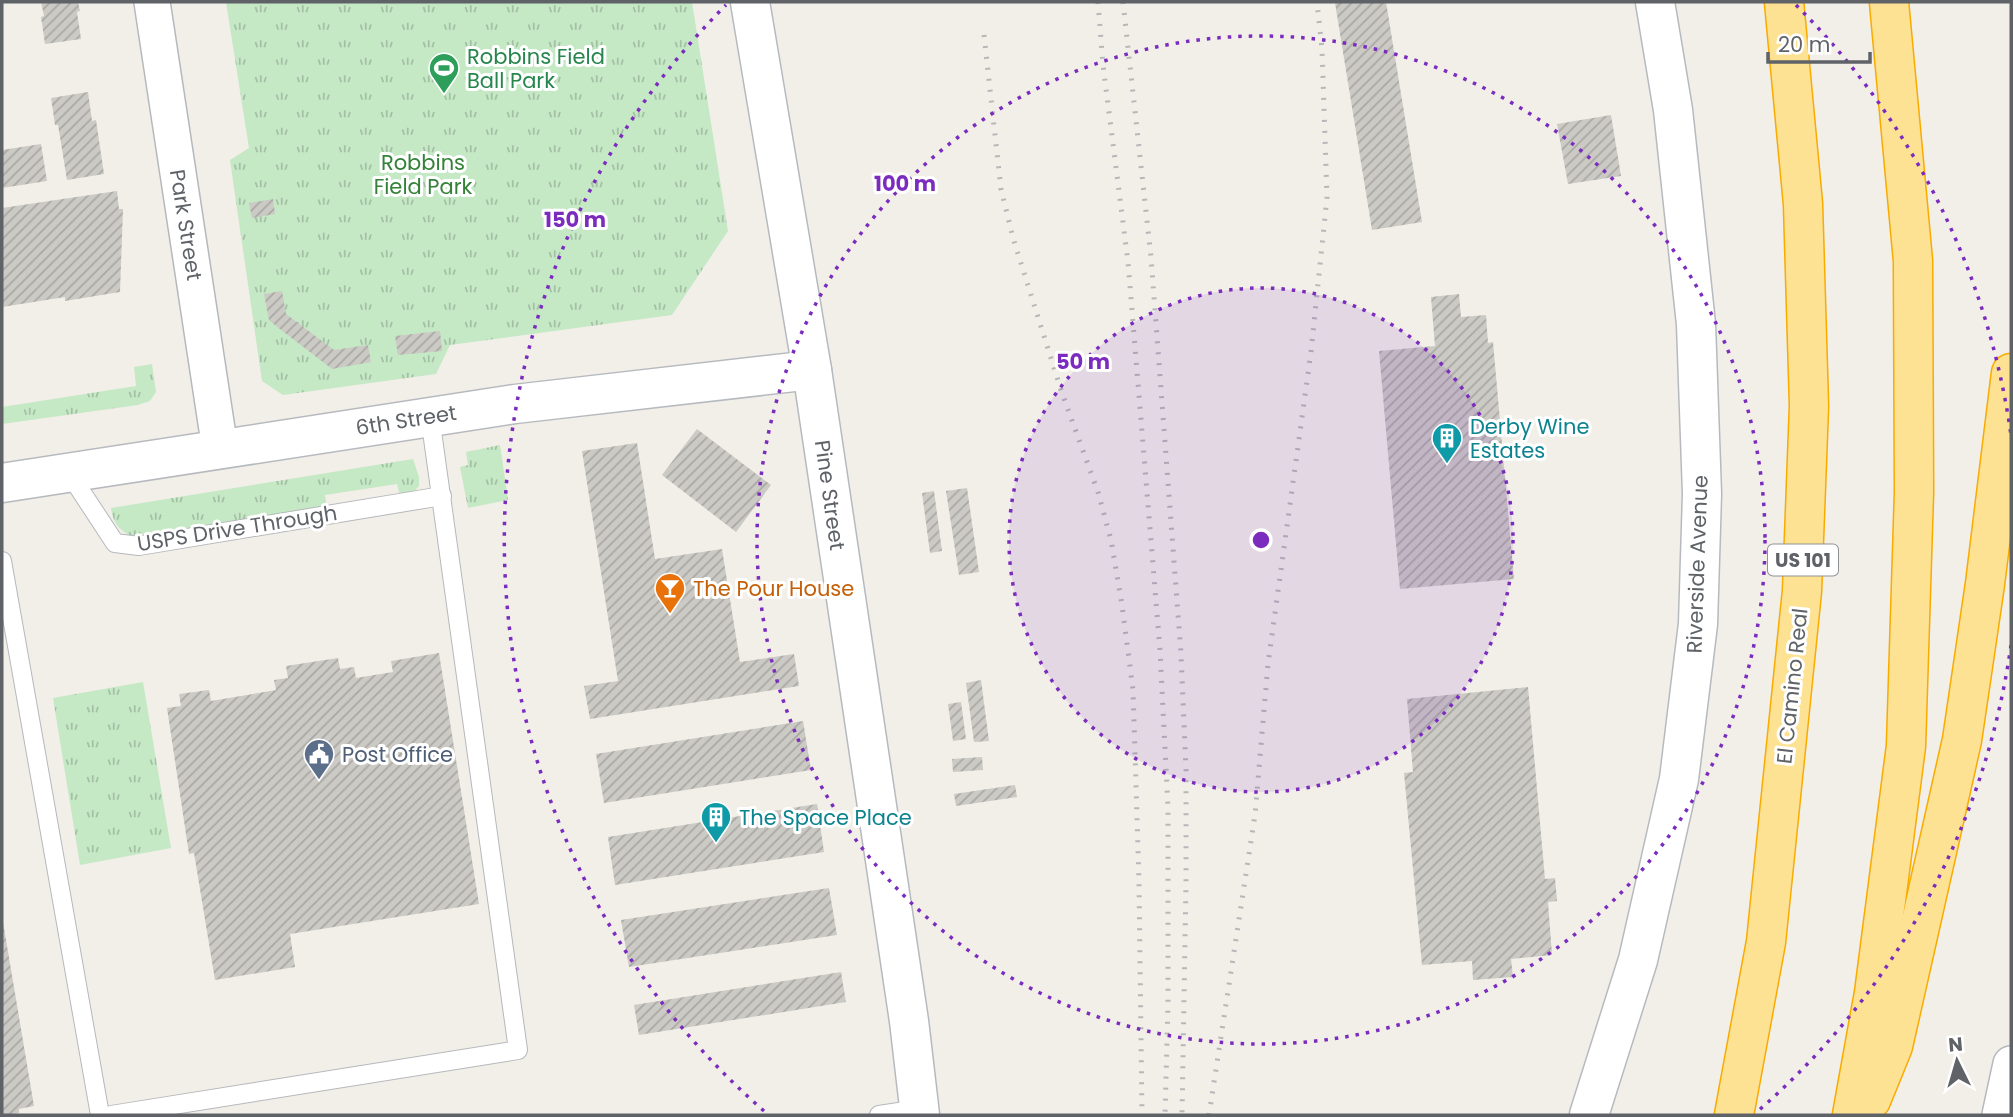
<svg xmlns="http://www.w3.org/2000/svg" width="2013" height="1117" font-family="Poppins,sans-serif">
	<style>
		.grass { fill: url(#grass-tufts) }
		.building { fill: url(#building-hatch) }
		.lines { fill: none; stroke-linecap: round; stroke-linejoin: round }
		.lane-casing { stroke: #b5b8bc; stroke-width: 20 }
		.street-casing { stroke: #b5b8bc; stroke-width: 38 }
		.secondary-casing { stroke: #b6babf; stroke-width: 41 }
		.highway-casing { stroke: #f9ab00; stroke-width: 41 }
		.lane { stroke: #fff; stroke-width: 18 }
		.street { stroke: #fff; stroke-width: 35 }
		.secondary { stroke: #fff; stroke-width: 38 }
		.highway { stroke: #fde293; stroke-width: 38 }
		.rail { stroke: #b6b7b8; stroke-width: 5; stroke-dasharray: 2 9; stroke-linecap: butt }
		.ring { fill: none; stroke: #7b2cbf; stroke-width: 3.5; stroke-dasharray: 3.5 7 }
		.labels { text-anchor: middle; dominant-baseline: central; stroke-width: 6; stroke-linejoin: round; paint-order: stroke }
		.shield { fill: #fff; stroke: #8f9295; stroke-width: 2 }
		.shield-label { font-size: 19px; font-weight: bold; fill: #5f6368 }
		.leisure-label { font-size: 21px; fill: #27864d; stroke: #fff; text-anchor: start }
		.park-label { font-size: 21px; fill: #348238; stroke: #fff }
		.street-label { font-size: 21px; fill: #5f6368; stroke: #fff }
		.culture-label { font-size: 21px; fill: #0d838f; stroke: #fff; text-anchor: start }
		.food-label { font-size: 21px; fill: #c56008; stroke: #fff; text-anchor: start }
		.service-label { font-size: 21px; fill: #4e5e75; stroke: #fff; text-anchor: start }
		.centre { fill: #7b2cbf; stroke: #fff; stroke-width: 3.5 }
		.ring-label { font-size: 21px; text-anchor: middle; font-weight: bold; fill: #7b2cbf; stroke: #fff; stroke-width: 6; stroke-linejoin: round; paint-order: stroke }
	</style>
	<defs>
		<pattern id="grass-tufts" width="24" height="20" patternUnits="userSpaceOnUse" patternTransform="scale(1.75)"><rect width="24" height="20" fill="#c5e8c5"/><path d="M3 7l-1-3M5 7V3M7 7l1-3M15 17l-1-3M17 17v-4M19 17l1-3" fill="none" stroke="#a3c0a4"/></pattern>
		<pattern id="building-hatch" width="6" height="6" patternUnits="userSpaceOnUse" patternTransform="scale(1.75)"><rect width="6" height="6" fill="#cccac5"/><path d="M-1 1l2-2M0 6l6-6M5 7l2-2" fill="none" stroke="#a9a8a4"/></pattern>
	</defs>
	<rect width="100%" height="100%" fill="#f1efe8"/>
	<g class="grass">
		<polygon points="226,2 692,2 728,231 672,315 450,345 436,374 283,395 262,381 230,160 249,148"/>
		<polygon points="152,364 156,392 150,401 138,405 2,424 2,407 136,386 134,367"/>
		<polygon points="500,445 508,500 468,508 460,467 468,465 466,452"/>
		<path d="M413 459 419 477V486L411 495 400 496 397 484 325 495 327 509 138 539C122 533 113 525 111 508Z"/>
		<polygon points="143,682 171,848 80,865 53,698"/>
	</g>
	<g class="building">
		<polygon points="41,2 78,2 80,11 77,12 81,39 45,44 41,17 44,16"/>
		<polygon points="1345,2 1386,2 1422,222 1372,230 1335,3"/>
		<polygon points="88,92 92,121 96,120 104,174 67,180 58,125 55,125 51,98"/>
		<polygon points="1611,115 1621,176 1568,184 1557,124"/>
		<polygon points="41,144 47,181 2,188 2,150"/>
		<polygon points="117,191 119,209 123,209 120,292 65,301 65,297 2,307 2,208"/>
		<polygon points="273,199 275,214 252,218 249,203"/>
		<polygon points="282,291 286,314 334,350 368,345 371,362 332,369 276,326 269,320 264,294"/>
		<polygon points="1459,294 1461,317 1486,315 1488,343 1493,342 1514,579 1400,589 1379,351 1435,346 1431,297"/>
		<polygon points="440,331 442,351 398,355 395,336"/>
		<polygon points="697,429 771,485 736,532 662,475"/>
		<polygon points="637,443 655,559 722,549 740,662 794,654 799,686 590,719 584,686 618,681 582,451"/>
		<polygon points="967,488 979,572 959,575 946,491"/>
		<polygon points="934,491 942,551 930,553 922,493"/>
		<polygon points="439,653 479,904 290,934 295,967 215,980 194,853 189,854 167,708 181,706 179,694 209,690 211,701 276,690 274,680 288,678 286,666 338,658 340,669 354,667 356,678 393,672 391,661"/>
		<polygon points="981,680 989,741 974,742 966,683"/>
		<polygon points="1528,687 1545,879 1555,878 1557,901 1548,902 1552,955 1511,959 1513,977 1473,980 1472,961 1422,965 1404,773 1413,772 1407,699"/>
		<polygon points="961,702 966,739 953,741 948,704"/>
		<polygon points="803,721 811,770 604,803 596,754"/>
		<polygon points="982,757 983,770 953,772 952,759"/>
		<polygon points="1015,785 1017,797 956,806 954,794"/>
		<polygon points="817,804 824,852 615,885 608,837"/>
		<polygon points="829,888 837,935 629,967 621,920"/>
		<polygon points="3,922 34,1106 19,1109 19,1113 8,1115 2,1115"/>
		<polygon points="841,972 846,1002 639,1035 634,1005"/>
	</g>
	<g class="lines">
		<g class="lane-casing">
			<g id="lane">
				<polyline points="69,473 115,543 139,546 442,496"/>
				<polyline points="2,561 100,1115"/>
				<polyline points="111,1115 518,1050 430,417"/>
				<polyline points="879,1115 919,1109"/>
			</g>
		</g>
		<g class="street-casing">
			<g id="street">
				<polyline points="152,2 220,449"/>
				<polyline points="2000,1115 2011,1064"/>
			</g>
		</g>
		<g class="secondary-casing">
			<g id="secondary">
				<polyline points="750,2 812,370 909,1021 920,1115"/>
				<polyline points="2,483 515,404 812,370"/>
				<polyline points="1589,1115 1638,960 1679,779 1698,624 1702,494 1696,324 1673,110 1655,2"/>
			</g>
		</g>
		<g class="highway-casing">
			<g id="highway">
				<polyline points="1871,1100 1893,1046 1962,740 1985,584 2011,373"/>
				<polyline points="1734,1115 1766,942 1802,591 1809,406 1803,204 1784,2"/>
				<polyline points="1852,1115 1874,993 1906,746 1914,492 1913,261 1889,2"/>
			</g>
		</g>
		<use href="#lane" class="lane"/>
		<use href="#street" class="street"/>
		<use href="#secondary" class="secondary"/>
		<use href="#highway" class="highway"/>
		<g class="rail">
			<polyline points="1098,2 1103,65 1128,262 1160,650 1168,808 1168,1004 1165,1115"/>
			<polyline points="1123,2 1151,257 1181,654 1186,770 1186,883 1182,1115"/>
			<polyline points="984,35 1001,189 1013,238 1062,393 1098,492 1111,540 1122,605 1133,690 1139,881 1142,1115"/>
			<polyline points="1209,1115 1255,815 1268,664 1311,352 1327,197 1322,49 1317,2"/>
		</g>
	</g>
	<circle cx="1261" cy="540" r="252" fill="#7b2cbf" fill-opacity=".12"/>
	<g class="ring">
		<circle cx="1261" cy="540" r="252"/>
		<circle cx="1261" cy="540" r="504"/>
		<path d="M2011 645A757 757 0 0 1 1758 1111M764 1111A757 757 0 0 1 726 5M1796 5A757 757 0 0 1 2011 435"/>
	</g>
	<defs>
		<g id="stadium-pin" transform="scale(1.575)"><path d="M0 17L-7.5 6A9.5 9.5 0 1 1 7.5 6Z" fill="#2e9e5b" stroke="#fff"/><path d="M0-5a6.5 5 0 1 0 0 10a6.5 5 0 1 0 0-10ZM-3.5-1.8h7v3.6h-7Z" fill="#fff"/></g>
		<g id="building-pin" transform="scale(1.575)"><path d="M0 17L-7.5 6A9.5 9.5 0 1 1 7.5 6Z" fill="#0f9aa8" stroke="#fff"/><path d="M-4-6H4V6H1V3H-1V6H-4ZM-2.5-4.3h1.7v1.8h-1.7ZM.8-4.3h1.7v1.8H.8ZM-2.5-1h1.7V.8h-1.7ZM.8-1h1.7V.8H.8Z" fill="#fff"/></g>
		<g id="bar-pin" transform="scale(1.575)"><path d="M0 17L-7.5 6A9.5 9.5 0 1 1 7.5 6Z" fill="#e8710a" stroke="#fff"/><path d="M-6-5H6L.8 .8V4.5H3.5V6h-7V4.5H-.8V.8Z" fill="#fff"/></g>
		<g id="civic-pin" transform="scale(1.575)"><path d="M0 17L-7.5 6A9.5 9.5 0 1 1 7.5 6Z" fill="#5c6f8a" stroke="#fff"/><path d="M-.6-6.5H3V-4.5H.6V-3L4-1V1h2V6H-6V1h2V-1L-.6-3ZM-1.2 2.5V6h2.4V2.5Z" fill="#fff"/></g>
	</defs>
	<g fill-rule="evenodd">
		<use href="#stadium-pin" x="444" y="68"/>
		<use href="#building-pin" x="1447" y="438"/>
		<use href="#bar-pin" x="670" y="588"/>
		<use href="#civic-pin" x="319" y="754"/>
		<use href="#building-pin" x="716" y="817"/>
	</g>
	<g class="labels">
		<rect class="shield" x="1768" y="544.5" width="70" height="31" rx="5"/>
		<g class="shield-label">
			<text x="1803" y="560">US 101</text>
		</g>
		<g class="leisure-label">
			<text x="467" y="56">Robbins Field<tspan x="467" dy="24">Ball Park</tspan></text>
		</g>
		<g class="park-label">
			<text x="423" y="162">Robbins<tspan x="423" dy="24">Field Park</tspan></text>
		</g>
		<g class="street-label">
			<text transform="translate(186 225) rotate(81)">Park Street</text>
			<text transform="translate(406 420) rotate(-9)">6th Street</text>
			<text transform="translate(830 495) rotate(82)">Pine Street</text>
			<text transform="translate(237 528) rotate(-9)">USPS Drive Through</text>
			<text transform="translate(1697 564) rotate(-88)">Riverside Avenue</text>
			<text transform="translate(1792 686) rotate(-84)">El Camino Real</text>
		</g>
		<g class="culture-label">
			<text x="1470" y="426">Derby Wine<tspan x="1470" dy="24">Estates</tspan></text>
			<text x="739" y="817">The Space Place</text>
		</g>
		<g class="food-label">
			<text x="693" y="588">The Pour House</text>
		</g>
		<g class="service-label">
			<text x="342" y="754">Post Office</text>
		</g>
	</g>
	<circle cx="1261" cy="540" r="10" class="centre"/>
	<g class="ring-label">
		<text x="905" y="191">100 m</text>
		<text x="575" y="227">150 m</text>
		<text x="1083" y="369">50 m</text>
	</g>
	<rect width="2013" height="1117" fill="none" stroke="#5f6368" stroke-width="7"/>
	<g transform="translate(1957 1061) rotate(355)" stroke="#ffffff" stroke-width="5" paint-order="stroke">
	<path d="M0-5L12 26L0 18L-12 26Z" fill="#5f6368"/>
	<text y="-10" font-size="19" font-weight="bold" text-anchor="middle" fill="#5f6368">N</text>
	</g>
	<path d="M1768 52v10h102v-10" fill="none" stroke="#5f6368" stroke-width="3.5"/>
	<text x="1778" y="52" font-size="21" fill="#5f6368" stroke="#ffffff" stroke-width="5" paint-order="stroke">20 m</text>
</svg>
